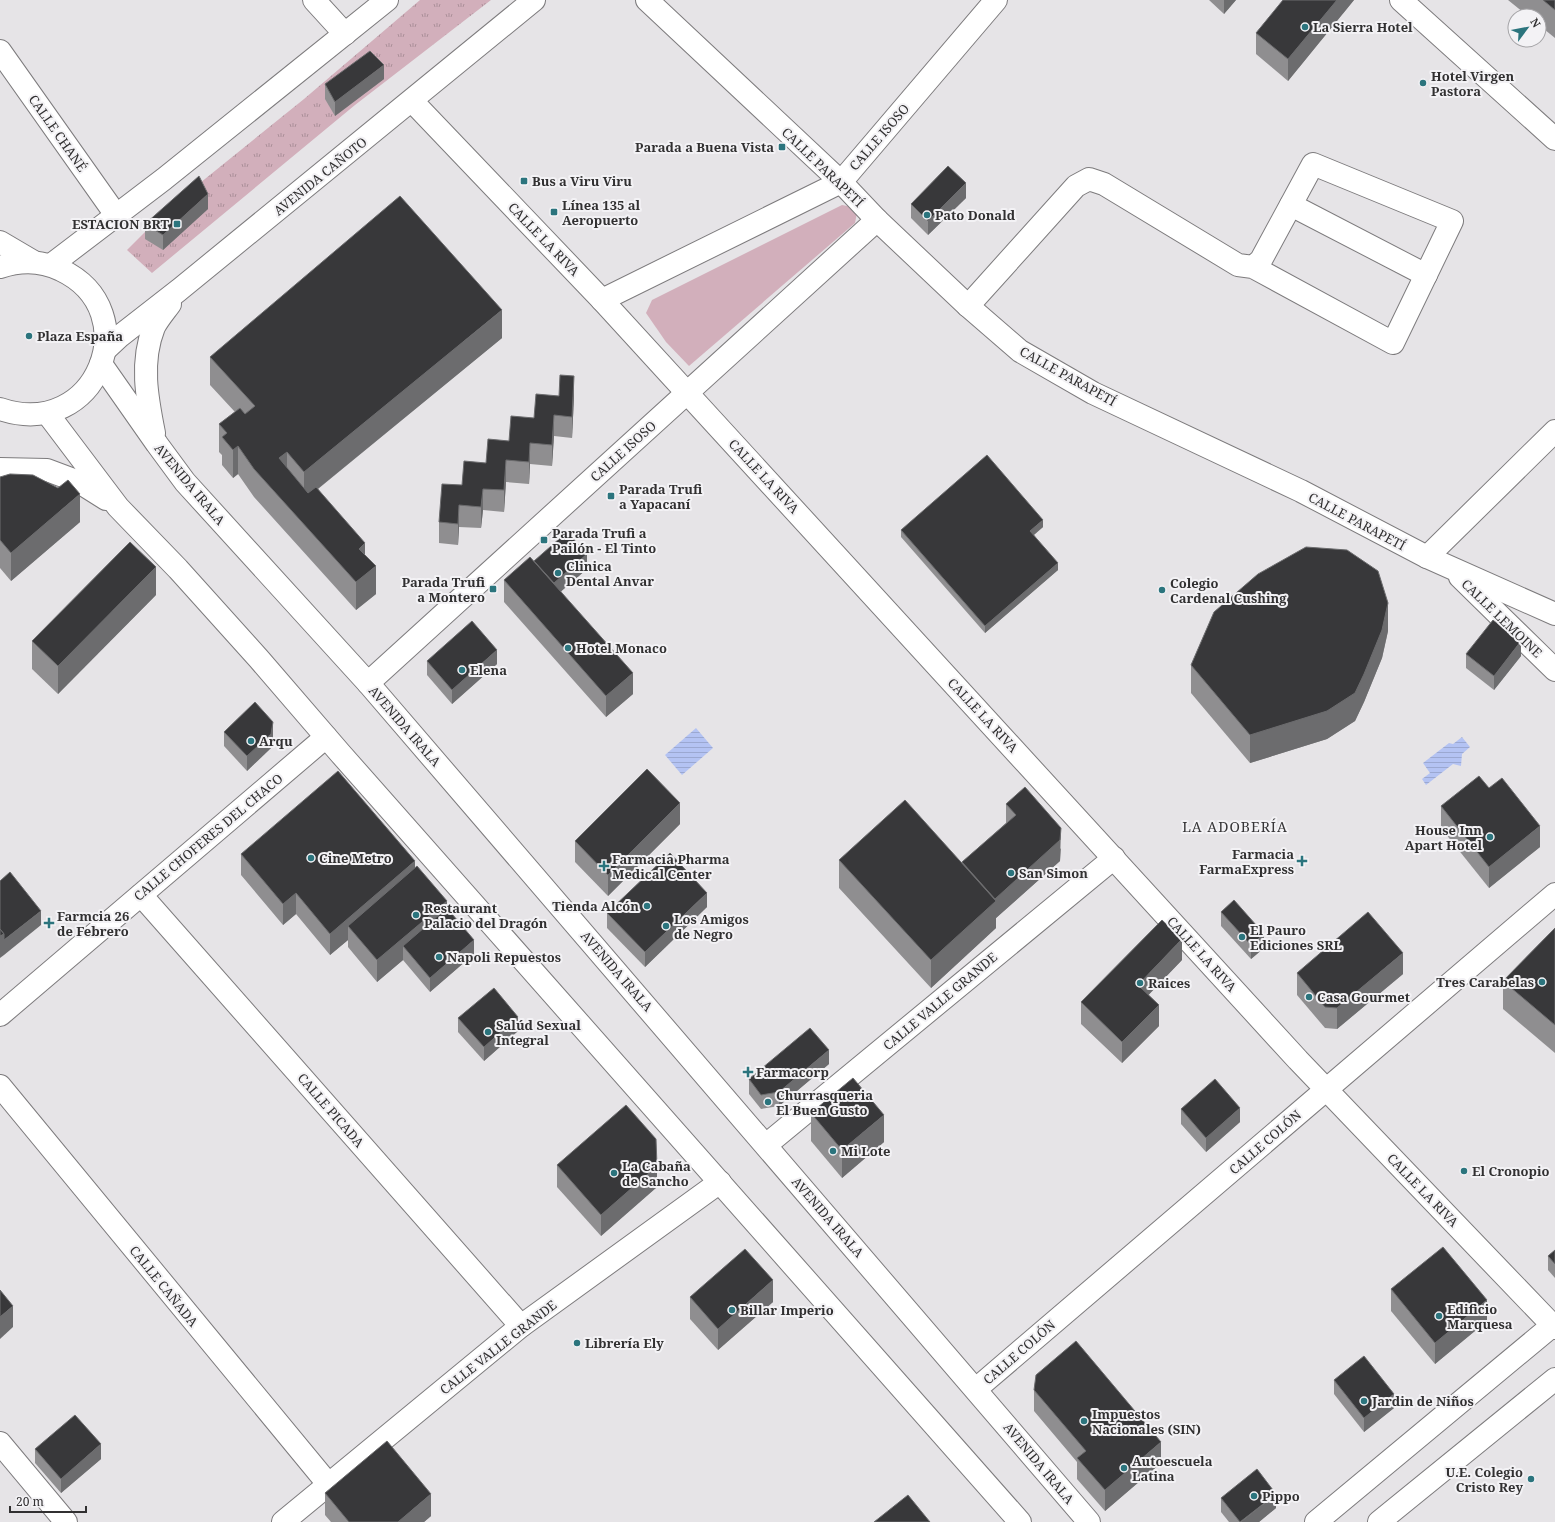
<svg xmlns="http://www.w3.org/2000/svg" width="1555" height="1522" font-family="'Noto Serif',serif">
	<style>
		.grass { fill: url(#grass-tufts) }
		.park { fill: #d2afbb }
		.water { fill: url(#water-rules) }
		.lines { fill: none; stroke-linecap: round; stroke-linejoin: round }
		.street-casing { stroke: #7d7b7d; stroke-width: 24 }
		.secondary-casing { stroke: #7d7b7d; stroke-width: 24 }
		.street { stroke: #fff; stroke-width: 22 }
		.secondary { stroke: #fff; stroke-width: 22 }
		.wall { fill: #8f8e90 }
		.shaded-wall { fill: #6c6c6e }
		.building { fill: #38383a; stroke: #6c6c6e }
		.poi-dot { fill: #2b747d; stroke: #f3f2f5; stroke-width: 1.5 }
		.labels { text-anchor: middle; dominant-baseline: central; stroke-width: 4; stroke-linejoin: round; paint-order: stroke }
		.poi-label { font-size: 13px; font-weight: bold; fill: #313031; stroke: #f3f2f5; text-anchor: start }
		.street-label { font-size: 13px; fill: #313031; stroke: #f3f2f5 }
		.neighbourhood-label { font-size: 14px; letter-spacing: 1px; fill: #363537; stroke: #f3f2f5 }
	</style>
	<defs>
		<pattern id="grass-tufts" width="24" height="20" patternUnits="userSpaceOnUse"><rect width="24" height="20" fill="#d2afbb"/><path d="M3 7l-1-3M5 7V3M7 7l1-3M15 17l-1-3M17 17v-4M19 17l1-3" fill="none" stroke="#ab8f99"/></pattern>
		<pattern id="water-rules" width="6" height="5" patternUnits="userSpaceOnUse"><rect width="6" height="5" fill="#b4c3f3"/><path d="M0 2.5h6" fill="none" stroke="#9ba8d1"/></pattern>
	</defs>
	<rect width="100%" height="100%" fill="#e6e4e7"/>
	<polygon class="grass" points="420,0 491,0 355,105 152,273 127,250 169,208 304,99"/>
	<polygon class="park" points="842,205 858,208 855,223 689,366 666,342 646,313 652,300"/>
	<g class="water">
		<polygon points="696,728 713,748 682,775 665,755"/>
		<polygon points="1462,737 1470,747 1462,754 1461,766 1453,764 1426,785 1422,779 1430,773 1423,763 1449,743 1453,744"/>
	</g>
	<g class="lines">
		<g class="street-casing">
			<g id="street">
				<polyline points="314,0 345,34"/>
				<polyline points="647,0 841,182 877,220 968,306 1020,351 1093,393 1301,491 1427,557 1555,614"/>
				<polyline points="1401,0 1555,139"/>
				<polyline points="0,51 116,215"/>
				<polyline points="412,101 602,300 1298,1060 1555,1328"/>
				<polyline points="1291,205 1426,275"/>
				<polyline points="602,300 841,182 996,0"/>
				<polyline points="968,306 1076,186 1089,179 1104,184 1238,265 1253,267 1393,343 1452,221 1313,164 1261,260 1253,267"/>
				<polyline points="1427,557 1555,431"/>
				<polyline points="1460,577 1555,670"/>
				<polyline points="368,683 877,220"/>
				<polyline points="141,895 521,1326"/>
				<polyline points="0,1015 326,737"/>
				<polyline points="0,1086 329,1485"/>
				<polyline points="766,1145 1114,858"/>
				<polyline points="976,1389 1555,894"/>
				<polyline points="0,1443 66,1522"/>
				<polyline points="283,1522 521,1326 720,1182"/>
				<polyline points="1316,1522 1553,1325"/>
			</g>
		</g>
		<g class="secondary-casing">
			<g id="secondary">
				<polyline points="0,242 34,262"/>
				<polyline points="51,265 164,179 387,0"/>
				<path d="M0 267C21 260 41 260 61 270 148 311 97 442 0 409"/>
				<polyline points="105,350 120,336 179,290 534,0"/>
				<polyline points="101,364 157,444 185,482 368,683 1089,1522"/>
				<polyline points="47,413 118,507 178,569 259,659 340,753 1020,1522"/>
				<path d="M154 433C147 398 140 362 154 327 158 319 165 311 170 304"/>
				<polyline points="0,469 47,470 79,482 106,499"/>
				<polyline points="1379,1522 1555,1379"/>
			</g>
		</g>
		<use href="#street" class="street"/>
		<use href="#secondary" class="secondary"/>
	</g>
	<g class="wall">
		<polygon points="1209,0 1236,0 1224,14"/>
		<polygon points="1283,0 1354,0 1288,81 1256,54 1256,33"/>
		<polygon points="1508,0 1555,0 1555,38 1539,25 1539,16 1528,16"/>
		<polygon points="384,79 335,116 325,99 325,84"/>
		<polygon points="966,198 928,235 911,218 911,204"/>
		<polygon points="208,209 163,250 145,239 145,224"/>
		<polygon points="502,338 318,489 365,555 376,594 356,610 254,497 238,474 233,478 222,465 222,455 219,452 219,424 235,412 210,385 210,357"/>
		<polygon points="574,397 572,438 554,436 552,466 530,464 529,484 506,482 504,512 483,510 481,528 459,527 458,545 439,543 439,522 462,485 509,441 534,418"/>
		<polygon points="0,477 80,522 11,581 0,568"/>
		<polygon points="1043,527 1034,535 1058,570 985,633 901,537 901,530"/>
		<polygon points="534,561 587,569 561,591 633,694 606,717 504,602 504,580"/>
		<polygon points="156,595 58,694 32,669 32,641"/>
		<polygon points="1388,631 1382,658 1364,702 1355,721 1327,739 1250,763 1191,693 1191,665"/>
		<polygon points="1466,654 1521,656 1494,690 1466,668"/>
		<polygon points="427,661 497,664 452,704 427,675"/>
		<polygon points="224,732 273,736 271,748 247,771 224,746"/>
		<polygon points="1489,788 1540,847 1489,888 1441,828 1441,806"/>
		<polygon points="1006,804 1061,849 1060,861 996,918 996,928 931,988 839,888 839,860 962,862 1006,823"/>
		<polygon points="680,824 608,896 575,862 575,841"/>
		<polygon points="241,854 415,868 447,908 474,954 430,992 403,960 377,982 348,947 348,940 330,955 296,914 283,925 241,875"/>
		<polygon points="707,907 645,967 607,928 607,913"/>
		<polygon points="1221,912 1264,948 1251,959 1221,926"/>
		<polygon points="1555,928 1555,1053 1503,1009 1503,981"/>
		<polygon points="1182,960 1148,995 1159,1026 1122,1063 1081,1024 1081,1002"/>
		<polygon points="1297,973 1403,974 1337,1029 1325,1028 1297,995"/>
		<polygon points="458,1018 518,1031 484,1061 458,1032"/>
		<polygon points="829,1064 779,1106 761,1109 749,1094 749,1079"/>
		<polygon points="1181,1109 1240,1122 1206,1152 1181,1124"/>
		<polygon points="811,1113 884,1142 842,1178 811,1141"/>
		<polygon points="557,1165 657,1187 601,1236 557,1187"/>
		<polygon points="1555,1250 1555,1278 1548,1270 1548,1256"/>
		<polygon points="1391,1289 1487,1321 1435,1364 1391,1311"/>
		<polygon points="690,1297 773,1302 718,1350 690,1319"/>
		<polygon points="1334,1380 1394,1408 1364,1432 1334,1394"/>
		<polygon points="1034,1390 1161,1463 1105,1511 1077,1479 1077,1462 1034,1411"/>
		<polygon points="35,1449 101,1459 61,1493 35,1463"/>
		<polygon points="325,1493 431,1516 424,1522 331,1522 325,1515"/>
		<polygon points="1221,1498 1276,1508 1259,1522 1229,1522 1221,1512"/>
	</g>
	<g class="shaded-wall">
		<polygon points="1224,0 1236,0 1224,14"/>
		<polygon points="1337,0 1354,0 1288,81 1288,59"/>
		<polygon points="384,65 384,79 335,116 335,102"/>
		<polygon points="966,183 966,198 928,235 928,221"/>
		<polygon points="208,194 208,209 163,250 163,235"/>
		<polygon points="502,310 502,338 304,500 304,472"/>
		<polygon points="574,376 574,397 572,438 572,417"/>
		<polygon points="554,415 554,436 552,466 552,445"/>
		<polygon points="530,443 530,464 529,484 529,462"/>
		<polygon points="238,446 238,474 233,478 233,450"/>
		<polygon points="287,452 287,480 279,458"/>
		<polygon points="506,460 506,482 504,512 504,490"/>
		<polygon points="483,489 483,510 481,528 481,507"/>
		<polygon points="80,494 80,522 11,581 11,553"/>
		<polygon points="459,505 459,527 458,545 458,524"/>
		<polygon points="1043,520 1043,527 1030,538 1030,531"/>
		<polygon points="365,543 365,571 359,549"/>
		<polygon points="587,554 587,569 550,601 550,586"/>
		<polygon points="1058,563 1058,570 985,633 985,626"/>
		<polygon points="376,566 376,594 356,610 356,582"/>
		<polygon points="156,567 156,595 58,694 58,666"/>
		<polygon points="1388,603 1388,631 1382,658 1364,702 1355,721 1327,739 1250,763 1250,735"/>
		<polygon points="1521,641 1521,656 1494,690 1494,676"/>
		<polygon points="497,650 497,664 452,704 452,690"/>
		<polygon points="633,673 633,694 606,717 606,696"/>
		<polygon points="273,722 273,736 271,748 247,771 247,756"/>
		<polygon points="680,803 680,824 608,896 608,875"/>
		<polygon points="1540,826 1540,847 1489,888 1489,867"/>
		<polygon points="1061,828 1060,861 996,918 996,928 931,988 931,960 994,899"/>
		<polygon points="415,861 415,883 348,926 348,940 330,955 330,934"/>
		<polygon points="296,893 296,914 283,925 283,904"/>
		<polygon points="707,893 707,907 645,967 645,952"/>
		<polygon points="447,901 447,922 403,946 403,960 377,982 377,960"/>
		<polygon points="41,911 41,925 4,955 4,940"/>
		<polygon points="4,934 4,955 0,958 0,936"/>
		<polygon points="1264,934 1264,948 1251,959 1251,945"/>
		<polygon points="1182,939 1182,960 1138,1006 1138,985"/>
		<polygon points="474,940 474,954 430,992 430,978"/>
		<polygon points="1403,953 1403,974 1337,1029 1337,1008"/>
		<polygon points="1159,1005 1159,1026 1122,1063 1122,1042"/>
		<polygon points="518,1017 518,1031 484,1061 484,1047"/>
		<polygon points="829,1050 829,1064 779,1106 779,1092"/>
		<polygon points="1240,1108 1240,1122 1206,1152 1206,1138"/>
		<polygon points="884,1115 884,1142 842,1178 842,1150"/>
		<polygon points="657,1166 657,1187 601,1236 601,1215"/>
		<polygon points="773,1280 773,1302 718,1350 718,1329"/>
		<polygon points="1487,1300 1487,1321 1435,1364 1435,1343"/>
		<polygon points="13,1306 13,1327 0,1339 0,1317"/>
		<polygon points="1394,1394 1394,1408 1364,1432 1364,1418"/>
		<polygon points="1161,1442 1161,1463 1105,1511 1105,1490"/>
		<polygon points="101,1444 101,1459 61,1493 61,1479"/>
		<polygon points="431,1494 431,1516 424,1522 398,1522"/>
		<polygon points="1276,1494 1276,1508 1259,1522 1241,1522"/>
	</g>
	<g class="building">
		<polygon points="1283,0 1337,0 1288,59 1256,33"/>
		<polygon points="1543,0 1555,0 1555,10"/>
		<polygon points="370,51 384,65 335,102 325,84"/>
		<polygon points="948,166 966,183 928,221 911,204"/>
		<polygon points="199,176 208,194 163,235 145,224"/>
		<polygon points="400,196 502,310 304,472 287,452 279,458 308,493 316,487 365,543 359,549 376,566 356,582 254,469 238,446 233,450 222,437 227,433 219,424 240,408 245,414 255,406 210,357"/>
		<polygon points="560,375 574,376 572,417 554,415 552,445 530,443 529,462 506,460 504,490 483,489 481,507 459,505 458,524 439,522 442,484 462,485 464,461 486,463 488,439 509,441 511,416 534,418 536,394 559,396"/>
		<polygon points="987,455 1043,520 1030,531 1058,563 985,626 901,530"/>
		<polygon points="10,474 33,475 58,488 68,480 80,494 11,553 0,540 0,477"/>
		<polygon points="567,532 587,554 554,583 534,561"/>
		<polygon points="130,542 156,567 58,666 32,641"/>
		<polygon points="1306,547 1347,550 1378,571 1388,603 1382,630 1364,674 1355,693 1327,711 1250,735 1191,665 1214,612 1258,574"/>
		<polygon points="530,557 633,673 606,696 504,580"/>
		<polygon points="1493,620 1521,641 1494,676 1466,654"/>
		<polygon points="472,621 497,650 452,690 427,661"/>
		<polygon points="255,702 273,722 271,734 247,756 224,732"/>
		<polygon points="647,769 680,803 608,875 575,841"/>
		<polygon points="338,771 415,861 330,934 296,893 283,904 241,854"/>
		<polygon points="1479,776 1489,788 1502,778 1540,826 1489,867 1441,806"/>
		<polygon points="1025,787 1061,828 1060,840 995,899 962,862 1016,815 1006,804"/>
		<polygon points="905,800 996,901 931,960 839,860"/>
		<polygon points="670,853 707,893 645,952 607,913"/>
		<polygon points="417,866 447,901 377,960 348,926"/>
		<polygon points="10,872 41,911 4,940 4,934 0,929 0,881"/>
		<polygon points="1234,900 1264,934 1251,945 1221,912"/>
		<polygon points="447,908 474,940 430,978 403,946"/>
		<polygon points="1368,912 1403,953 1337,1008 1325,1007 1297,973"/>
		<polygon points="1162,920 1182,939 1138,985 1159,1005 1122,1042 1081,1002"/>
		<polygon points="1555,928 1555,1025 1503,981"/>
		<polygon points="0,929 4,934 0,936"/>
		<polygon points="494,988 518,1017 484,1047 458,1018"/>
		<polygon points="810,1028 829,1050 779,1092 761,1095 749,1079"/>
		<polygon points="853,1078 884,1115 842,1150 811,1113"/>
		<polygon points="1215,1079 1240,1108 1206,1138 1181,1109"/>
		<polygon points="626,1105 656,1139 657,1166 601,1215 557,1165"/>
		<polygon points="1443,1247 1487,1300 1435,1343 1391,1289"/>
		<polygon points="745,1249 773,1280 718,1329 690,1297"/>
		<polygon points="1555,1250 1555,1264 1548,1256"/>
		<polygon points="0,1290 13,1306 0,1317"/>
		<polygon points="1076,1341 1161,1442 1105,1490 1077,1458 1086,1451 1034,1390 1036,1375"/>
		<polygon points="1364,1356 1394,1394 1364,1418 1334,1380"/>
		<polygon points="75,1415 101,1444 61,1479 35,1449"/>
		<polygon points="387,1441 431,1494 398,1522 349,1522 325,1493"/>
		<polygon points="1257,1469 1276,1494 1240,1522 1221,1498"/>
		<polygon points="908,1495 930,1522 874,1522"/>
	</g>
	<g class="poi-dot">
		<circle cx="1305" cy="27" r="4"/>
		<circle cx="1423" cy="83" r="4"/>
		<rect x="778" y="143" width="8" height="8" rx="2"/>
		<rect x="520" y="177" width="8" height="8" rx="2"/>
		<rect x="550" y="208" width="8" height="8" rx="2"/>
		<circle cx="927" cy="215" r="4"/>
		<rect x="173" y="220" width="8" height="8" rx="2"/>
		<circle cx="29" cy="336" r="4"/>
		<rect x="607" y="492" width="8" height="8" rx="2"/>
		<rect x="540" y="536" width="8" height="8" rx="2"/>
		<circle cx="558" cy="573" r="4"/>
		<rect x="489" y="585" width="8" height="8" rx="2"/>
		<circle cx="1162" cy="590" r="4"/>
		<circle cx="568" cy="648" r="4"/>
		<circle cx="462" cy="670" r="4"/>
		<circle cx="251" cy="741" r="4"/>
		<circle cx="1490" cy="837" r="4"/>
		<circle cx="311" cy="858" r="4"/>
		<path d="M1300 855h4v4h4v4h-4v4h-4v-4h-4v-4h4z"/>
		<path d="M602 860h4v4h4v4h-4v4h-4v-4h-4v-4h4z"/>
		<circle cx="1011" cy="873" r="4"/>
		<circle cx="647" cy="906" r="4"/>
		<circle cx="416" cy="915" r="4"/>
		<path d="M47 917h4v4h4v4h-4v4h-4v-4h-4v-4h4z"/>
		<circle cx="666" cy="926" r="4"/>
		<circle cx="1242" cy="937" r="4"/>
		<circle cx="439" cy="957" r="4"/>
		<circle cx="1542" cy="982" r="4"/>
		<circle cx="1140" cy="983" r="4"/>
		<circle cx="1309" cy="997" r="4"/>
		<circle cx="488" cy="1032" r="4"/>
		<path d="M746 1066h4v4h4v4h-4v4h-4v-4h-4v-4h4z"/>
		<circle cx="768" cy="1102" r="4"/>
		<circle cx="833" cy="1151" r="4"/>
		<circle cx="1464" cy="1171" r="4"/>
		<circle cx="614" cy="1173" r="4"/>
		<circle cx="732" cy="1310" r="4"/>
		<circle cx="1439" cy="1316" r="4"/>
		<circle cx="577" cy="1343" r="4"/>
		<circle cx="1364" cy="1401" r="4"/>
		<circle cx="1084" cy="1421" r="4"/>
		<circle cx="1124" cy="1468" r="4"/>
		<circle cx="1531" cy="1479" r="4"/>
		<circle cx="1254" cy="1496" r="4"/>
	</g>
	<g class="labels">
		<g class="poi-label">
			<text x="1313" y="27">La Sierra Hotel</text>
			<text x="1431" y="76">Hotel Virgen<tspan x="1431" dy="15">Pastora</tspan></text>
			<text x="774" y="147" text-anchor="end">Parada a Buena Vista</text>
			<text x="532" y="181">Bus a Viru Viru</text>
			<text x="562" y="205">Línea 135 al<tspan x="562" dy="15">Aeropuerto</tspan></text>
			<text x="935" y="215">Pato Donald</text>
			<text x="169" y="224" text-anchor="end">ESTACION BRT</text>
			<text x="37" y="336">Plaza España</text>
			<text x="619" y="489">Parada Trufi<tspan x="619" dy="15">a Yapacaní</tspan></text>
			<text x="552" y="533">Parada Trufi a<tspan x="552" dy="15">Pailón - El Tinto</tspan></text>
			<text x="566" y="566">Clinica<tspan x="566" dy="15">Dental Anvar</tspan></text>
			<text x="485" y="582" text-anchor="end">Parada Trufi<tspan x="485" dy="15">a Montero</tspan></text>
			<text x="1170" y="583">Colegio<tspan x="1170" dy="15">Cardenal Cushing</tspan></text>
			<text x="576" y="648">Hotel Monaco</text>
			<text x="470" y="670">Elena</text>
			<text x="259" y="741">Arqu</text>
			<text x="1482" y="830" text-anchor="end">House Inn<tspan x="1482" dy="15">Apart Hotel</tspan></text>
			<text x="1294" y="854" text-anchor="end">Farmacia<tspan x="1294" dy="15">FarmaExpress</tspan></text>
			<text x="319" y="858">Cine Metro</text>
			<text x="612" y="859">Farmacia Pharma<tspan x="612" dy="15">Medical Center</tspan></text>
			<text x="1019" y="873">San Simon</text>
			<text x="639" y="906" text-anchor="end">Tienda Alcón</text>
			<text x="424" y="908">Restaurant<tspan x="424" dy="15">Palacio del Dragón</tspan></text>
			<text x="57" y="916">Farmcia 26<tspan x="57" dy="15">de Febrero</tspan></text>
			<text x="674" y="919">Los Amigos<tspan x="674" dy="15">de Negro</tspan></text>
			<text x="1250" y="930">El Pauro<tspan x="1250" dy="15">Ediciones SRL</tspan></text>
			<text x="447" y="957">Napoli Repuestos</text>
			<text x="1534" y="982" text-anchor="end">Tres Carabelas</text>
			<text x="1148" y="983">Raices</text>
			<text x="1317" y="997">Casa Gourmet</text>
			<text x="496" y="1025">Salúd Sexual<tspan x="496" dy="15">Integral</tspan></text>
			<text x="756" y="1072">Farmacorp</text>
			<text x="776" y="1095">Churrasqueria<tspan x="776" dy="15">El Buen Gusto</tspan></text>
			<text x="841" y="1151">Mi Lote</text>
			<text x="622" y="1166">La Cabaña<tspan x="622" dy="15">de Sancho</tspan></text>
			<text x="1472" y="1171">El Cronopio</text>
			<text x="1447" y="1309">Edificio<tspan x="1447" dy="15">Marquesa</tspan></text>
			<text x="740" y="1310">Billar Imperio</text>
			<text x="585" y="1343">Librería Ely</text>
			<text x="1372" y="1401">Jardin de Niños</text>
			<text x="1092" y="1414">Impuestos<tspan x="1092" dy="15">Nacionales (SIN)</tspan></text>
			<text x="1132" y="1461">Autoescuela<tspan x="1132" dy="15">Latina</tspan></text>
			<text x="1523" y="1472" text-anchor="end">U.E. Colegio<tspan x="1523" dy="15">Cristo Rey</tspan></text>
			<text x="1262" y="1496">Pippo</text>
		</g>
		<g class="street-label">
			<text transform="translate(58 133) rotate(55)">CALLE CHANÉ</text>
			<text transform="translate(879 137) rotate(-49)">CALLE ISOSO</text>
			<text transform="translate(823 167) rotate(44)">CALLE PARAPETÍ</text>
			<text transform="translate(320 176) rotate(-39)">AVENIDA CAÑOTO</text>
			<text transform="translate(544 239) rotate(46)">CALLE LA RIVA</text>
			<text transform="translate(1068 376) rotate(29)">CALLE PARAPETÍ</text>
			<text transform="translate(623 451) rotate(-42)">CALLE ISOSO</text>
			<text transform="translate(764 476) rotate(47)">CALLE LA RIVA</text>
			<text transform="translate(190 484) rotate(50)">AVENIDA IRALA</text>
			<text transform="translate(1357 521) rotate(28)">CALLE PARAPETÍ</text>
			<text transform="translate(1502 618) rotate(44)">CALLE LEMOINE</text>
			<text transform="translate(983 715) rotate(47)">CALLE LA RIVA</text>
			<text transform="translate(405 726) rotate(49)">AVENIDA IRALA</text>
			<text transform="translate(208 837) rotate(-40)">CALLE CHOFERES DEL CHACO</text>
			<text transform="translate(1202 954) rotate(48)">CALLE LA RIVA</text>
			<text transform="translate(617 971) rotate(49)">AVENIDA IRALA</text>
			<text transform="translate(940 1001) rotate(-40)">CALLE VALLE GRANDE</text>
			<text transform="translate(331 1110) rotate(49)">CALLE PICADA</text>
			<text transform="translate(1265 1142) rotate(-41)">CALLE COLÓN</text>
			<text transform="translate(1423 1190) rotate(46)">CALLE LA RIVA</text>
			<text transform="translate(828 1217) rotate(49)">AVENIDA IRALA</text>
			<text transform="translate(164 1286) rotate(51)">CALLE CAÑADA</text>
			<text transform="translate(498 1347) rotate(-38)">CALLE VALLE GRANDE</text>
			<text transform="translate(1019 1352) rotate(-41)">CALLE COLÓN</text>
			<text transform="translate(1039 1463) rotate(50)">AVENIDA IRALA</text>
		</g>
		<g class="neighbourhood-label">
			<text x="1235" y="826">LA ADOBERÍA</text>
		</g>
	</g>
	<g transform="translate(1527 28) rotate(58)"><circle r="19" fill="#f3f2f5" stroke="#a5a4a7"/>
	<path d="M0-3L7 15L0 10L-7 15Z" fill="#2b747d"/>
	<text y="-6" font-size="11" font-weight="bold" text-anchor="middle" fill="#313031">N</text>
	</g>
	<path d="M10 1506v6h76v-6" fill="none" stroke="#313031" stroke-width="2"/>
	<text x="16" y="1506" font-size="12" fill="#313031" stroke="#f3f2f5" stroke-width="3" paint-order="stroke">20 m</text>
</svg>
